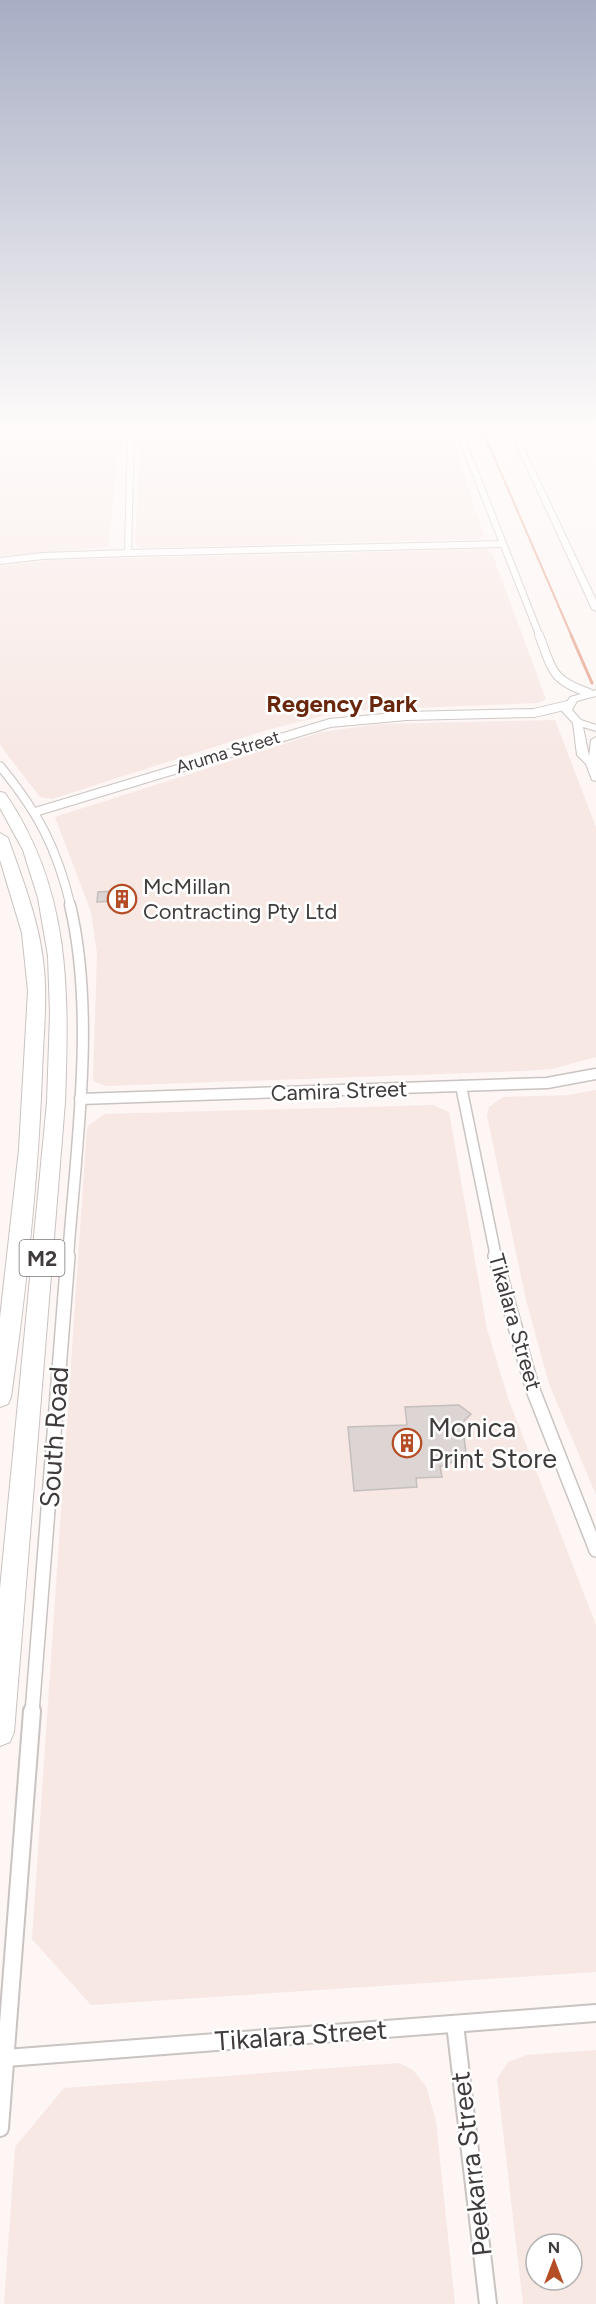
<svg xmlns="http://www.w3.org/2000/svg" width="596" height="2304" font-family="Figtree,sans-serif">
	<style>
		.built { fill: #f7e8e4; fill-rule: evenodd }
		.lines { fill: none; stroke-linecap: round; stroke-linejoin: round }
		.stream-far1 { stroke: #e6a58e; stroke-width: 2 }
		.stream { stroke: #e6a58e; stroke-width: 3 }
		.building { fill: #dcd5d3; stroke: #c4bebc; stroke-width: 1.5 }
		.minor-far4-casing { stroke: #c9c3c1; stroke-width: 8 }
		.minor-far3-casing { stroke: #c9c3c1; stroke-width: 10 }
		.minor-far2-casing { stroke: #c9c3c1; stroke-width: 13 }
		.minor-far1-casing { stroke: #c9c3c1; stroke-width: 16 }
		.minor-casing { stroke: #c9c3c1; stroke-width: 20 }
		.tertiary-casing { stroke: #c9c3c1; stroke-width: 2 }
		.motorway-casing { stroke: #c9c3c1; stroke-width: 2 }
		.minor-far4 { stroke: #fff; stroke-width: 6 }
		.minor-far3 { stroke: #fff; stroke-width: 8 }
		.minor-far2 { stroke: #fff; stroke-width: 10 }
		.minor-far1 { stroke: #fff; stroke-width: 13 }
		.minor { stroke: #fff; stroke-width: 16 }
		.tertiary { fill: #fff; fill-rule: evenodd }
		.motorway { fill: #fff; fill-rule: evenodd }
		.labels { text-anchor: middle; dominant-baseline: central; stroke-width: 5; stroke-linejoin: round; paint-order: stroke }
		.far-street-label { font-size: 18px; fill: #3f3c3b; stroke: #fff }
		.shield { fill: #fff; stroke: #797676; stroke-width: 1.5 }
		.shield-label { font-size: 21px; font-weight: bold; fill: #3f3c3b }
		.poi-label { font-size: 22px; fill: #3f3c3b; stroke: #fff; text-anchor: start }
		.street-label { font-size: 22px; fill: #3f3c3b; stroke: #fff }
		.far-district-label { font-size: 24px; font-weight: bold; fill: #68270d; stroke: #fff }
		.near-poi-label { font-size: 27px; fill: #3f3c3b; stroke: #fff; text-anchor: start }
		.near-street-label { font-size: 27px; fill: #3f3c3b; stroke: #fff }
	</style>
	<rect width="100%" height="100%" fill="#fdf6f4"/>
	<g class="built">
		<polygon points="0,429 121,429 108,547 0,556"/>
		<polygon points="141,429 448,429 484,535 479,539 140,548 135,544"/>
		<polygon points="485,549 492,553 546,699 538,703 364,710 326,715 267,730 52,799 40,797 0,745 0,566 53,560"/>
		<polygon points="555,720 596,827 596,1057 552,1069 522,1071 106,1086 93,1081 97,954 91,912 55,817 321,732 380,724"/>
		<polygon points="596,1090 596,1495 549,1384 526,1300 487,1116 489,1107 503,1097 568,1095"/>
		<polygon points="433,1105 449,1112 487,1329 508,1398 596,1625 596,1972 91,2005 32,1939 87,1127 104,1114"/>
		<path d="M596 2050V2304H523L497 2079 508 2062 527 2055ZM536 2244H572V2280H536Z"/>
		<polygon points="399,2063 413,2070 426,2086 436,2121 455,2304 4,2304 15,2147 64,2088"/>
	</g>
	<g class="lines">
		<polyline class="stream-far1" points="482,429 572,637"/>
		<polyline class="stream" points="571,635 592,683"/>
	</g>
	<g class="building">
		<polygon points="116,891 116,901 97,902 98,892"/>
		<polygon points="459,1405 471,1414 462,1423 467,1459 454,1459 448,1466 440,1466 442,1477 416,1478 417,1487 354,1491 348,1427 407,1425 405,1407"/>
	</g>
	<g class="lines">
		<g class="minor-far4-casing">
			<g id="minor-far4">
				<polyline points="458,429 540,637"/>
				<polyline points="128,553 131,429"/>
				<polyline points="0,561 43,556 128,553 502,544"/>
			</g>
		</g>
		<g class="minor-far3-casing">
			<g id="minor-far3">
				<path d="M539 635C553 671 551 680 589 693"/>
				<path d="M0 766C38 812 57 848 71 907"/>
				<polyline points="35,812 330,723 406,716 534,713 568,705"/>
			</g>
		</g>
		<g class="minor-far2-casing">
			<g id="minor-far2">
				<polyline points="461,1086 496,1257"/>
				<polyline points="80,1099 547,1083 596,1074"/>
				<path d="M68 1257C76 1147 96 1014 70 905"/>
			</g>
		</g>
		<g class="minor-far1-casing">
			<g id="minor-far1">
				<polyline points="495,1256 533,1390 596,1550"/>
				<polyline points="32,1713 68,1256"/>
			</g>
		</g>
		<g class="minor-casing">
			<g id="minor">
				<polyline points="455,2024 488,2304"/>
				<polyline points="6,2058 596,2013"/>
				<polyline points="0,2128 32,1711"/>
			</g>
		</g>
		<g class="tertiary-casing">
			<g id="tertiary">
				<polygon points="509,429 515,429 596,600 596,611 592,609"/>
				<polygon points="596,690 596,696 577,701 572,710 581,720 596,725 596,731 583,727 589,756 591,740 596,737 596,781 592,780 586,764 577,755 573,723 562,711 570,697"/>
			</g>
		</g>
		<g class="motorway-casing">
			<g id="motorway">
				<path d="M0 792 5 793C71 890 69 990 65 1102L14 1732 10 1742 0 1746V1589L47 1102 50 1014 48 956 38 898 23 850 0 808Z"/>
				<path d="M0 833 8 838C22 878 38 918 43 960 48 998 43 1037 42 1074 38 1183 26 1290 11 1397L8 1404 0 1407V1318L19 1149 28 991 22 933 0 860Z"/>
			</g>
		</g>
		<use href="#minor-far4" class="minor-far4"/>
		<use href="#minor-far3" class="minor-far3"/>
		<use href="#minor-far2" class="minor-far2"/>
		<use href="#minor-far1" class="minor-far1"/>
		<use href="#minor" class="minor"/>
		<use href="#tertiary" class="tertiary"/>
		<use href="#motorway" class="motorway"/>
	</g>
	<linearGradient id="sky" x2="0" y2="1"><stop stop-color="#a7aec4"/><stop offset="0.57" stop-color="#fefbfa"/><stop offset="1" stop-color="#fefbfa" stop-opacity="0"/></linearGradient>
	<rect width="596" height="751" fill="url(#sky)"/>
	<defs>
		<g id="building-ring" transform="scale(1.5)"><circle r="9.5" fill="#fff" stroke="#b44d26" stroke-width="1.5"/><path d="M-4-6H4V6H1V3H-1V6H-4ZM-2.5-4.3h1.7v1.8h-1.7ZM.8-4.3h1.7v1.8H.8ZM-2.5-1h1.7V.8h-1.7ZM.8-1h1.7V.8H.8Z" fill="#b44d26"/></g>
	</defs>
	<g fill-rule="evenodd">
		<use href="#building-ring" x="122" y="899"/>
		<use href="#building-ring" x="407" y="1443"/>
	</g>
	<g class="labels">
		<g class="far-street-label">
			<text transform="translate(228 752) rotate(-17)">Aruma Street</text>
		</g>
		<rect class="shield" x="19.5" y="1240" width="45" height="36" rx="4.5"/>
		<g class="shield-label">
			<text x="42" y="1258">M2</text>
		</g>
		<g class="poi-label">
			<text x="143" y="886">McMillan<tspan x="143" dy="25">Contracting Pty Ltd</tspan></text>
		</g>
		<g class="street-label">
			<text transform="translate(339 1091) rotate(-2)">Camira Street</text>
			<text transform="translate(515 1322) rotate(74)">Tikalara Street</text>
		</g>
		<g class="far-district-label">
			<text x="342" y="703">Regency Park</text>
		</g>
		<g class="near-poi-label">
			<text x="428" y="1427">Monica<tspan x="428" dy="31">Print Store</tspan></text>
		</g>
		<g class="near-street-label">
			<text transform="translate(54 1437) rotate(-86)">South Road</text>
			<text transform="translate(301 2035) rotate(-4)">Tikalara Street</text>
			<text transform="translate(471 2164) rotate(-97)">Peekarra Street</text>
		</g>
	</g>
	<g transform="translate(554 2262)"><circle r="28" fill="#ffffff" stroke="#b2b1b1" stroke-width="1.5"/>
	<path d="M0-4.5L10 22L0 15L-10 22Z" fill="#b44d26"/>
	<text y="-9" font-size="16" font-weight="bold" text-anchor="middle" fill="#3f3c3b">N</text>
	</g>
</svg>
